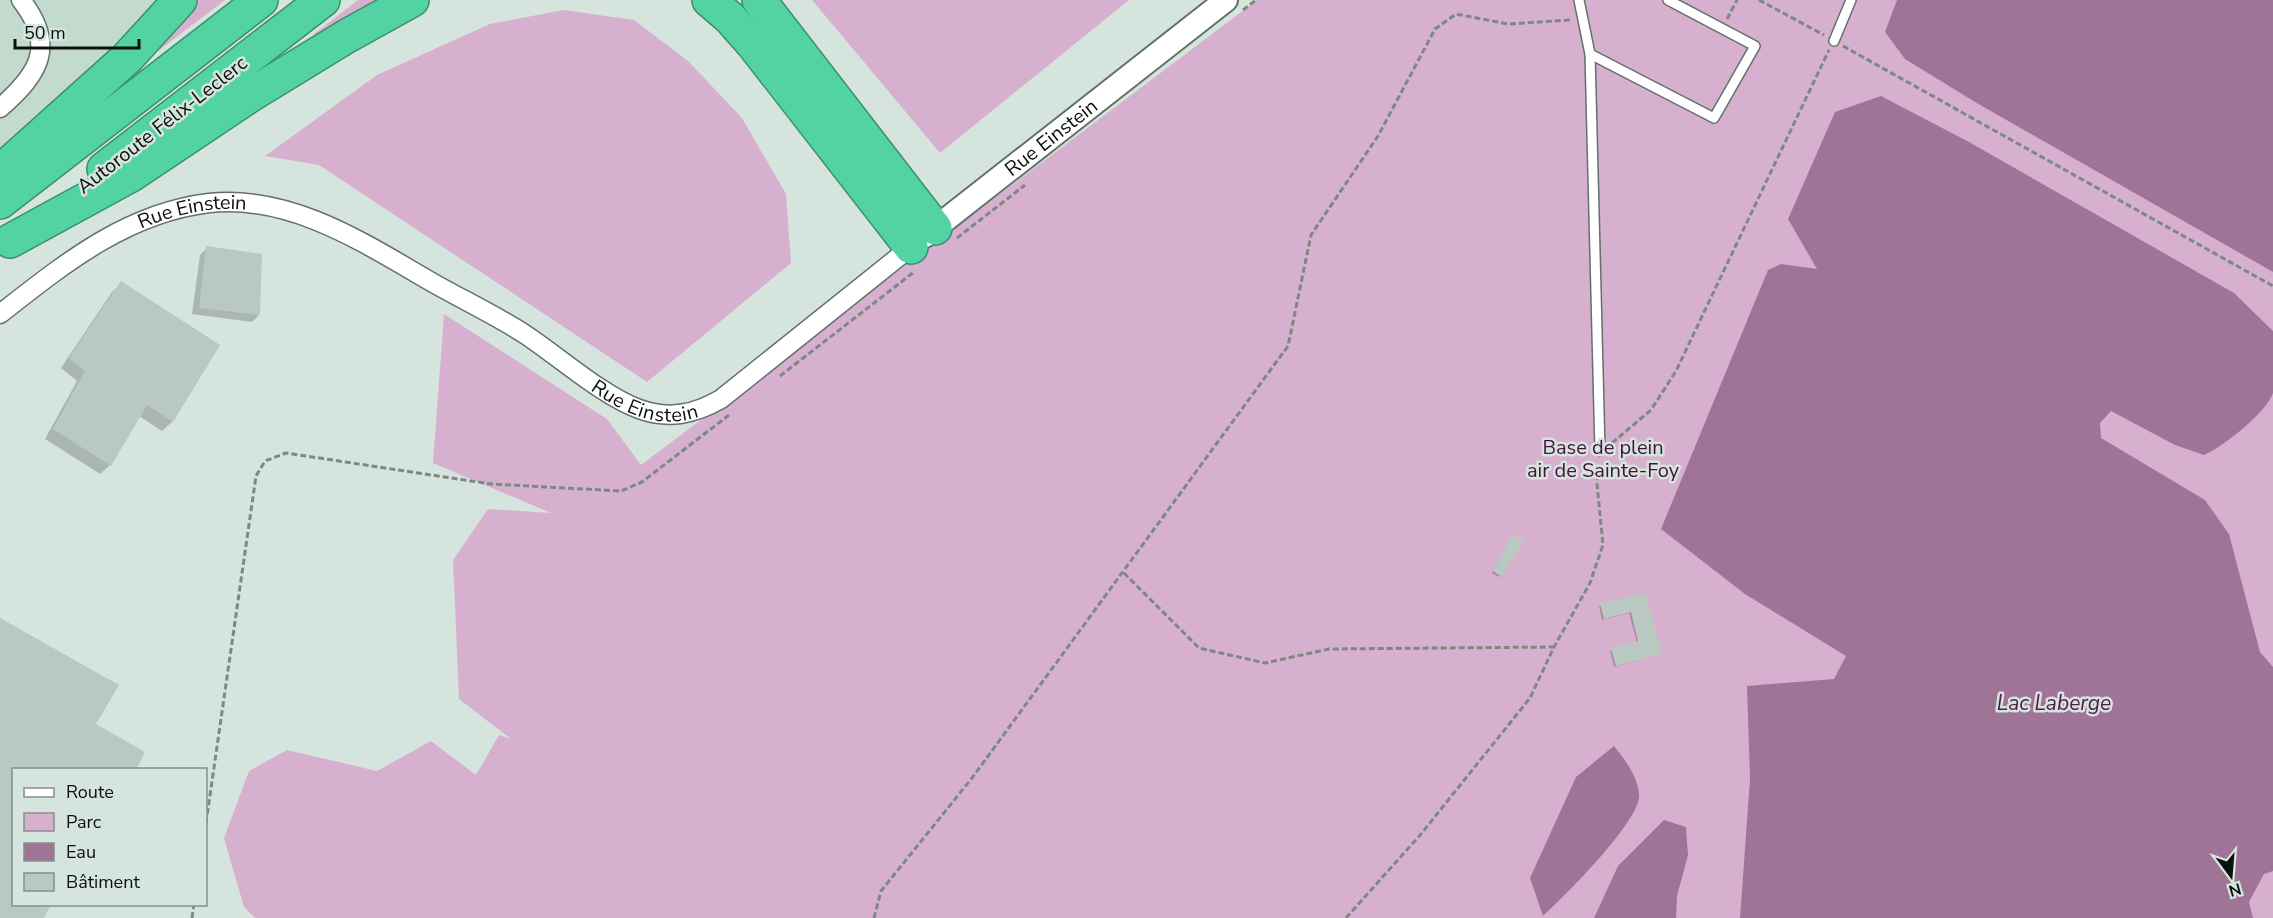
<svg xmlns="http://www.w3.org/2000/svg" width="2273" height="918" font-family="'Nunito Sans',sans-serif">
	<style>
		.built { fill: #c3dbcf }
		.green { fill: #d8b0cf }
		.water { fill: #a07497 }
		.shadow { fill: #0003 }
		.building { fill: #b9c8c1 }
		.lines { fill: none; stroke-linecap: round; stroke-linejoin: round }
		.service-casing { stroke: #62716a; stroke-width: 12 }
		.minor-casing { stroke: #62716a; stroke-width: 21 }
		.tertiary-casing { stroke: #62716a; stroke-width: 26 }
		.motorway-casing { stroke: #3a8f6f; stroke-width: 36 }
		.path { stroke: #7d8883; stroke-width: 3; stroke-dasharray: 6 3; stroke-linecap: butt }
		.service { stroke: #fff; stroke-width: 9 }
		.minor { stroke: #fff; stroke-width: 18 }
		.tertiary { stroke: #fff; stroke-width: 22 }
		.motorway { stroke: #53d3a3; stroke-width: 33 }
		.labels { text-anchor: middle; dominant-baseline: central; stroke-width: 5; stroke-linejoin: round; paint-order: stroke }
		.street-label { font-size: 20px; fill: #0b100e; stroke: #d5e5dd }
		.park-label { font-size: 20px; fill: #470f3f; stroke: #d5e5dd }
		.water-label { font-size: 21px; font-style: italic; fill: #521a4a; stroke: #d5e5dd }
	</style>
	<rect width="100%" height="100%" fill="#d5e5dd"/>
	<polygon class="built" points="0,0 163,0 0,156"/>
	<g class="green">
		<polygon points="195,0 225,0 158,51 153,45"/>
		<polygon points="358,0 388,0 320,40 314,34"/>
		<polygon points="812,0 1129,0 940,153"/>
		<polygon points="1257,0 2273,0 2273,918 255,918 244,907 224,838 249,771 287,750 377,771 431,741 476,775 499,735 511,739 459,699 453,560 488,509 551,513 433,463 444,314 607,419 641,465"/>
		<polygon points="564,10 634,20 688,61 742,118 786,194 791,263 647,382 319,165 265,156 377,75 490,24"/>
	</g>
	<g class="water">
		<polygon points="1897,0 2273,0 2273,272 1975,102 1905,59 1885,32"/>
		<path d="M1881 96 1969 142 2234 293 2273 331C2273 347 2273 378 2273 393 2267 412 2222 448 2204 455L2175 445 2111 411 2100 423 2101 438 2205 500 2229 534 2260 652 2273 667V871L2264 874 2249 902 2253 918H1740L1750 779 1747 686 1834 679 1846 656 1745 594 1661 529 1768 270 1781 264 1817 269 1788 219 1835 112Z"/>
		<path d="M1614 746C1625 760 1638 776 1639 795 1641 820 1564 897 1543 916L1530 878 1576 777Z"/>
		<polygon points="1664,820 1686,827 1688,855 1677,896 1676,918 1594,918 1618,866"/>
	</g>
	<g class="shadow">
		<polygon points="207,248 259,315 252,322 192,314 200,255"/>
		<polygon points="122,283 218,345 172,422 162,431 139,416 110,465 100,474 45,439 77,381 61,368 112,292"/>
		<polygon points="1511,538 1500,576 1499,577 1492,573"/>
		<polygon points="1645,595 1660,654 1614,667 1610,651 1637,643 1629,613 1602,620 1599,606"/>
	</g>
	<g class="building">
		<polygon points="206,246 262,254 260,315 199,308"/>
		<polygon points="121,281 220,345 173,422 147,405 111,466 53,429 85,371 69,358"/>
		<polygon points="1512,535 1524,541 1502,577 1493,571"/>
		<polygon points="1646,593 1662,654 1616,666 1611,648 1638,641 1631,612 1604,619 1600,603"/>
		<polygon points="0,618 119,685 96,724 145,752 136,770 14,770 14,904 51,904 44,918 0,918"/>
	</g>
	<g class="lines">
		<g class="service-casing">
			<g id="service">
				<polyline points="1579,0 1590,54 1714,118 1755,46 1668,0"/>
				<polyline points="1834,41 1851,0"/>
				<polyline points="1590,54 1600,451"/>
			</g>
		</g>
		<g class="minor-casing">
			<g id="minor">
				<path d="M0 108C39 74 57 46 21 0"/>
				<path id="s1" d="M0 314C64 264 126 213 209 203 292 194 367 245 435 284 465 301 497 316 526 335 559 357 603 396 639 409 669 420 695 414 721 399L911 247"/>
			</g>
		</g>
		<g class="tertiary-casing">
			<g id="tertiary">
				<path id="s2" d="M925 236 1226 0"/>
			</g>
		</g>
		<g class="motorway-casing">
			<g id="motorway">
				<polyline points="709,0 730,18 753,44 911,247"/>
				<polyline points="759,0 935,228"/>
				<polyline points="104,169 323,0"/>
				<polyline points="0,172 127,58 180,0"/>
				<polyline points="0,202 261,0"/>
				<polyline points="10,241 131,175 249,96 347,36 412,0"/>
			</g>
		</g>
		<g class="path">
			<polyline points="1759,0 1824,35"/>
			<polyline points="1243,10 1256,0"/>
			<polyline points="1727,19 1737,0"/>
			<polyline points="1843,46 2273,286"/>
			<polyline points="957,238 1025,185"/>
			<polyline points="780,376 914,272"/>
			<polyline points="1612,443 1651,410 1676,371 1829,50"/>
			<polyline points="1124,573 1199,648 1265,663 1329,649 1554,647"/>
			<polyline points="206,823 256,476 265,461 286,453 491,484 621,491 642,482 729,415"/>
			<polyline points="192,918 194,904"/>
			<polyline points="874,918 881,891 972,778 1288,346 1311,235 1378,136 1435,29 1456,14 1508,24 1570,20"/>
			<polyline points="1346,918 1421,834 1530,698 1554,647 1590,583 1603,545 1597,484 1599,464"/>
		</g>
		<use href="#service" class="service"/>
		<use href="#minor" class="minor"/>
		<use href="#tertiary" class="tertiary"/>
		<use href="#motorway" class="motorway"/>
	</g>
	<g class="labels">
		<g class="street-label">
			<text transform="translate(162 125) rotate(-38)">Autoroute Félix-Leclerc</text>
			<text stroke="none"><textPath href="#s2" startOffset="160">Rue Einstein</textPath></text>
			<text stroke="none"><textPath href="#s1" startOffset="222">Rue Einstein</textPath></text>
			<text stroke="none"><textPath href="#s1" startOffset="728">Rue Einstein</textPath></text>
		</g>
		<g class="park-label">
			<text x="1603" y="447">Base de plein<tspan x="1603" dy="23">air de Sainte-Foy</tspan></text>
		</g>
		<g class="water-label">
			<text x="2054" y="703">Lac Laberge</text>
		</g>
	</g>
	<rect x="12" y="768" width="195" height="138" fill="#d5e5dd" stroke="#84908a" stroke-width="1.5"/>
	<rect x="24" y="788" width="30" height="9" fill="#ffffff" stroke="#84908a" stroke-width="1.5"/>
	<text x="66" y="798" font-size="18" fill="#0b100e">Route</text>
	<rect x="24" y="813" width="30" height="18" fill="#d8b0cf" stroke="#84908a" stroke-width="1.5"/>
	<text x="66" y="828" font-size="18" fill="#0b100e">Parc</text>
	<rect x="24" y="843" width="30" height="18" fill="#a07497" stroke="#84908a" stroke-width="1.5"/>
	<text x="66" y="858" font-size="18" fill="#0b100e">Eau</text>
	<rect x="24" y="873" width="30" height="18" fill="#b9c8c1" stroke="#84908a" stroke-width="1.5"/>
	<text x="66" y="888" font-size="18" fill="#0b100e">Bâtiment</text>
	<g transform="translate(2231 876) rotate(164)" stroke="#d5e5dd" stroke-width="4.5" paint-order="stroke">
	<path d="M0-4.5L10 22L0 15L-10 22Z" fill="#0b100e"/>
	<text y="-9" font-size="16" font-weight="bold" text-anchor="middle" fill="#0b100e">N</text>
	</g>
	<path d="M15 39v9h124v-9" fill="none" stroke="#0b100e" stroke-width="3"/>
	<text x="24" y="39" font-size="18" fill="#0b100e" stroke="#d5e5dd" stroke-width="4.5" paint-order="stroke">50 m</text>
</svg>
